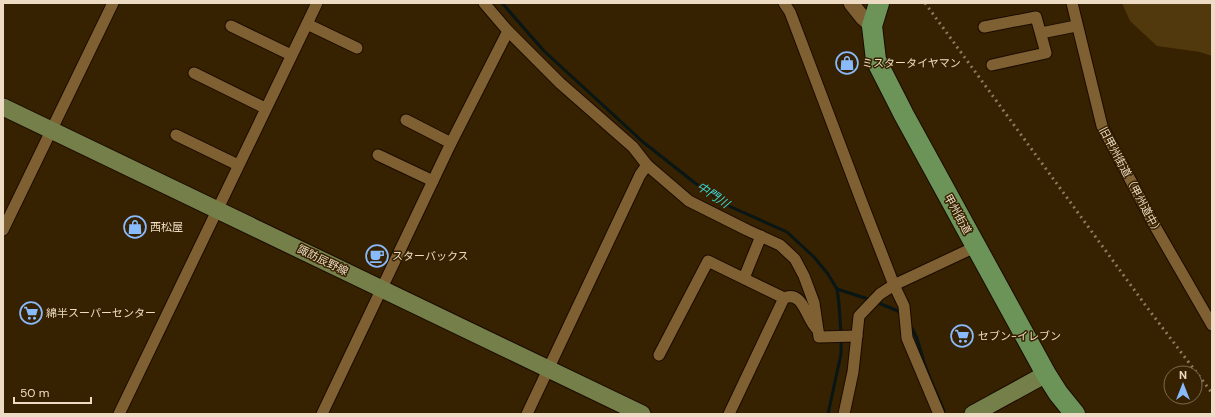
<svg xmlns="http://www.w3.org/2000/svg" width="1215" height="417" font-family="'DM Sans','Noto Sans JP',sans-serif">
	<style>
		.green { fill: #51380d }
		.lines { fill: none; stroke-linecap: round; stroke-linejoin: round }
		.stream { stroke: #081616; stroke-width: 3 }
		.street-casing { stroke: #1a0b00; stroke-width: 13 }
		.secondary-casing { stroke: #1a0b00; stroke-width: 17 }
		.primary-casing { stroke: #1a0b00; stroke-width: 19 }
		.highway-casing { stroke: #1a0b00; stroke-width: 22 }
		.street { stroke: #7f6032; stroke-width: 11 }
		.secondary { stroke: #7f6032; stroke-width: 15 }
		.primary { stroke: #747f49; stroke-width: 17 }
		.highway { stroke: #6c9459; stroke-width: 20 }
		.rail { stroke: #8d7a5d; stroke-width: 3; stroke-dasharray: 2 4; stroke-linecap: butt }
		.labels { text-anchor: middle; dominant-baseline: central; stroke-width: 3; stroke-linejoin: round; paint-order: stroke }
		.poi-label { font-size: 11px; fill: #eddcc3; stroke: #362100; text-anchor: start }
		.street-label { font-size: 11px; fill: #eddcc3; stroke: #362100 }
		.water-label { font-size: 12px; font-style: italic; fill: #3bd8da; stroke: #362100 }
	</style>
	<rect width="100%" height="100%" fill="#362100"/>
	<polygon class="green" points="1122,3 1212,3 1212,56 1200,52 1157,46 1130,21"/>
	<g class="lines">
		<g class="stream">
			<polyline points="502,3 544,51 643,142 695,183 731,207 787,232 814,257 828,274 837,289 839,304 841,334"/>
			<polyline points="837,289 871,300"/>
			<polyline points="876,302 898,311 901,315"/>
			<path d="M909 324C918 335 920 351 925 365 930 380 938 396 944 411"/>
			<polyline points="828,414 841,354 841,339"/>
		</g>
		<g class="street-casing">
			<g id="street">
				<polyline points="484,3 508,31 560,83 633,147 647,165 689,201 747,230 780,245 795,259 804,276 814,303 819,337 857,336"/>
				<polyline points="784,3 790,12 861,200 894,285 904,306 907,338 939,414"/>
				<polyline points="1072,3 1102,126 1152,221 1212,325"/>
				<polyline points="307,24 357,48"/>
				<polyline points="231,26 291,55"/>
				<polyline points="984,27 1036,17 1046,53 992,65"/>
				<polyline points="1041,33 1076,26"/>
				<polyline points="194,73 265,108"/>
				<polyline points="406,120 451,143"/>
				<polyline points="176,135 238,165"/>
				<polyline points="378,155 433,181"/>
				<polyline points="3,230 113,3"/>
				<polyline points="744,278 761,236"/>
				<path d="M659 355 708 261 784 298C803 290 806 318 816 328"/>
				<polyline points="119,414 317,3"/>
				<polyline points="322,414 451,143 508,31"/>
				<polyline points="527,414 640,175 647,165"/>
				<polyline points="729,414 784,298"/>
				<polyline points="844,414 853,372 859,316 880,294 894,285 975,247"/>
			</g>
		</g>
		<g class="secondary-casing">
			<polyline id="secondary" points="851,3 863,18 872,26"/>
		</g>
		<g class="primary-casing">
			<g id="primary">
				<polyline points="3,107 642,414"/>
				<polyline points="973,414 1046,374"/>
			</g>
		</g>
		<g class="highway-casing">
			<polyline id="highway" points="879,3 872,26 876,60 904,115 1046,374 1058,393 1075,414"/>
		</g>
		<use href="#street" class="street"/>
		<use href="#secondary" class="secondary"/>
		<use href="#primary" class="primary"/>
		<use href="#highway" class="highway"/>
		<polyline class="rail" points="925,3 1146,306 1212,393"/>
	</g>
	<defs>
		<g id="shop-ring" transform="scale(1.15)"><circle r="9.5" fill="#362100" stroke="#89bafc" stroke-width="1.5"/><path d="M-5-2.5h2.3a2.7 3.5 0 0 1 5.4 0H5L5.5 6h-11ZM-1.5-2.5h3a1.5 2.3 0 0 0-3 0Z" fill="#89bafc"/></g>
		<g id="cafe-ring" transform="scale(1.15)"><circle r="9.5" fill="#362100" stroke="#89bafc" stroke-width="1.5"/><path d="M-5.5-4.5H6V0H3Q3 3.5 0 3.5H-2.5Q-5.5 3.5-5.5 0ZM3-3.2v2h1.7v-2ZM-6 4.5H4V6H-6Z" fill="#89bafc"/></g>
		<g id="supermarket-ring" transform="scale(1.15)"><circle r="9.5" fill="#362100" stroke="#89bafc" stroke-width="1.5"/><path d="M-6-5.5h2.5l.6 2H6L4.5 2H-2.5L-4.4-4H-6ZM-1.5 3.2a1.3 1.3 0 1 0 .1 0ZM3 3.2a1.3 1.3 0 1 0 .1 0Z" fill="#89bafc"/></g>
	</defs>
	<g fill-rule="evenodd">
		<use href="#shop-ring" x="847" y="63"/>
		<use href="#shop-ring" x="135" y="227"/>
		<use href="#cafe-ring" x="377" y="256"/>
		<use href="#supermarket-ring" x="31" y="313"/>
		<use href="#supermarket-ring" x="962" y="336"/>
	</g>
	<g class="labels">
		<g class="poi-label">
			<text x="862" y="63">ミスタータイヤマン</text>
			<text x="150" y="227">西松屋</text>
			<text x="392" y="256">スターバックス</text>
			<text x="46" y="313">綿半スーパーセンター</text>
			<text x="978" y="336">セブン-イレブン</text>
		</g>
		<g class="street-label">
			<text transform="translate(1131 181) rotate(62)">旧甲州街道（甲州道中）</text>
			<text transform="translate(958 214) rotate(61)">甲州街道</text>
			<text transform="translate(323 260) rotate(26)">諏訪辰野線</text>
		</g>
		<g class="water-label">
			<text transform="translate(713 195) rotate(34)">中門川</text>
		</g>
	</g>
	<rect width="1215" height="417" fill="none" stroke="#eddcc3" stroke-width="8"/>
	<g transform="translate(1183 385)"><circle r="19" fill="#362100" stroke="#7f6c4e"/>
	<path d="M0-3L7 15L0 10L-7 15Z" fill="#89bafc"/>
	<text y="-6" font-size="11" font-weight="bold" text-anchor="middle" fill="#eddcc3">N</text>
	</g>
	<path d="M14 397v6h77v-6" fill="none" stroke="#eddcc3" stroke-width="2"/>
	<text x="20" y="397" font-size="12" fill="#eddcc3" stroke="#362100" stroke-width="3" paint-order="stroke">50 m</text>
</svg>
